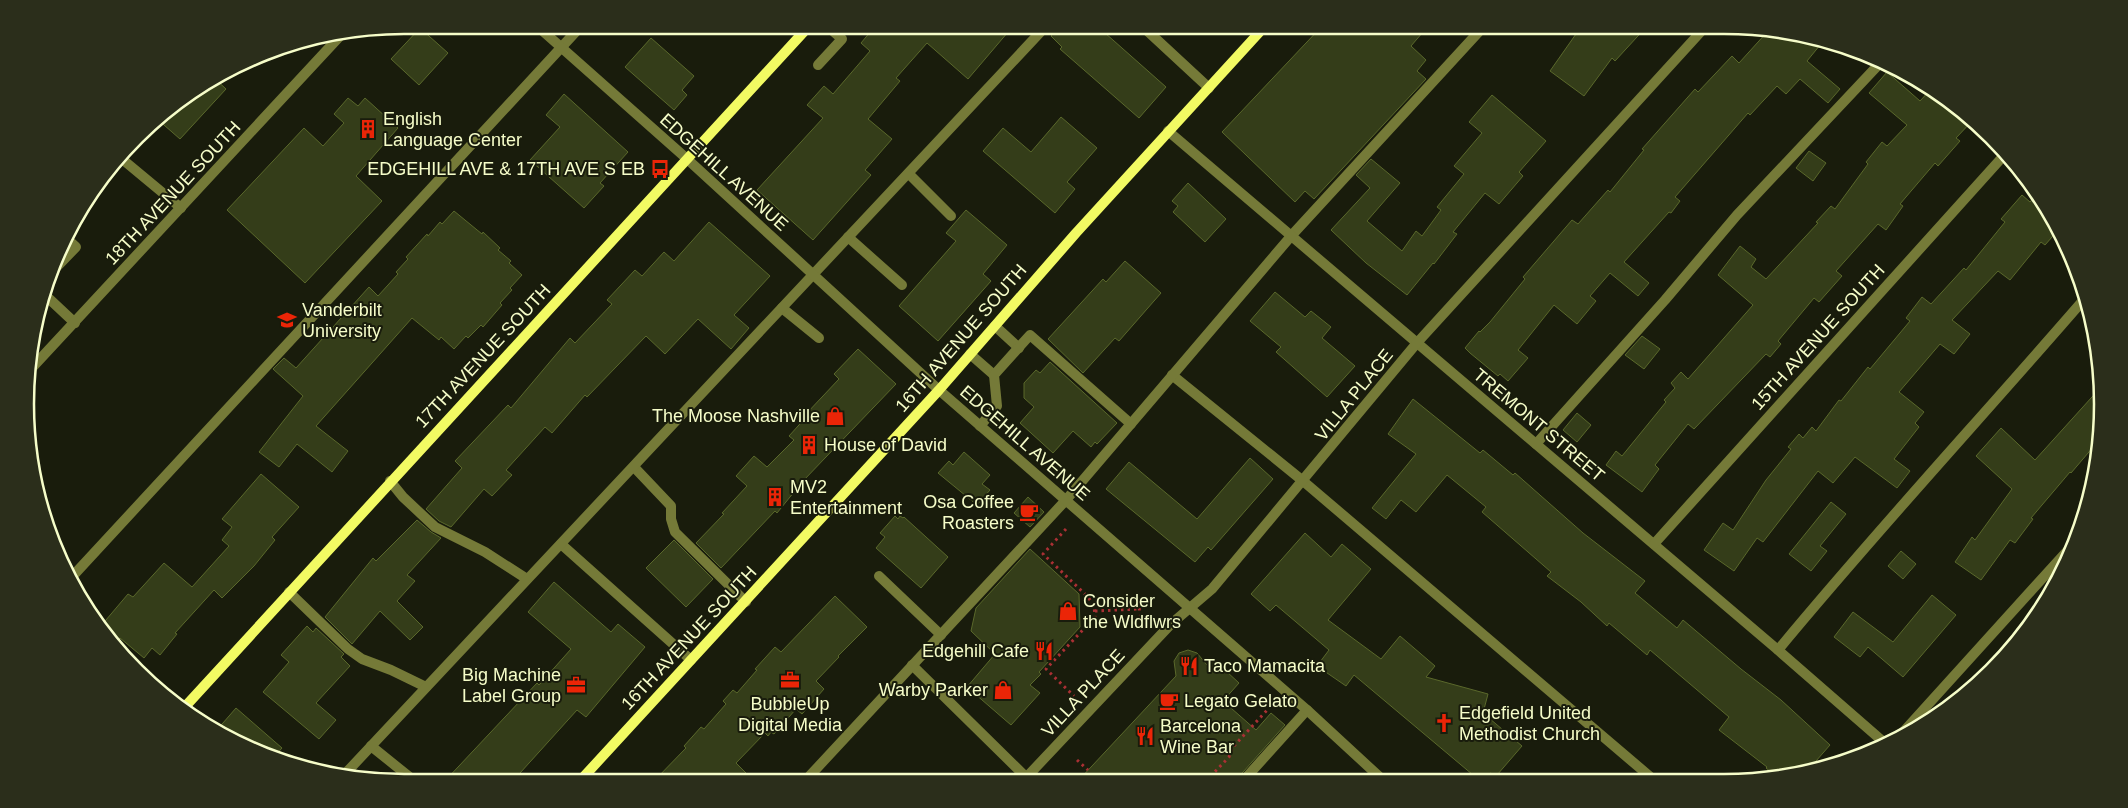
<svg xmlns="http://www.w3.org/2000/svg" width="2128" height="808" font-family="Helvetica,sans-serif">
	<style>
		.building { fill: #343d19; stroke: #5a682b }
		.lines { fill: none; stroke-linecap: round; stroke-linejoin: round }
		.path { stroke: #aa3034; stroke-width: 3; stroke-dasharray: 2.5 4; stroke-linecap: butt }
		.service { stroke: #757a38; stroke-width: 10 }
		.minor { stroke: #757a38; stroke-width: 10 }
		.tertiary { stroke: #757a38; stroke-width: 10 }
		.secondary { stroke: #f2fa63; stroke-width: 10 }
		.labels { text-anchor: middle; dominant-baseline: central; stroke-width: 4; stroke-linejoin: round; paint-order: stroke }
		.poi-label { font-size: 18px; fill: #f6fdc9; stroke: #191c0c; text-anchor: start }
		.street-label { font-size: 18px; fill: #f6fdc9; stroke: #191c0c }
		.rim { fill: none; stroke: #f6fdc9; stroke-width: 2.5 }
	</style>
	<rect width="100%" height="100%" fill="#191c0c"/>
	<g class="building">
		<polygon points="876,25 1014,25 968,79 927,43 896,78 900,81 868,119 892,139 865,170 871,175 813,240 757,190 823,118 807,105 824,86 833,94 870,51 861,43"/>
		<polygon points="1061,25 1096,25 1166,87 1139,118 1060,49 1062,47 1051,36"/>
		<polygon points="1323,25 1334,35 1344,25 1429,25 1411,46 1426,60 1417,71 1426,79 1314,199 1305,191 1295,202 1222,132"/>
		<polygon points="1567,25 1648,25 1615,61 1612,58 1584,96 1550,71 1576,34"/>
		<polygon points="420,28 448,53 419,85 391,59"/>
		<polygon points="1768,31 1825,39 1807,61 1840,89 1828,103 1800,79 1786,94 1777,86 1750,115 1748,113 1675,197 1680,201 1671,213 1669,212 1624,262 1649,283 1638,296 1610,273 1590,296 1596,301 1577,324 1554,305 1518,350 1528,358 1508,381 1500,374 1498,376 1470,353 1465,348 1479,331 1480,332 1490,322 1525,279 1523,277 1572,220 1578,224 1608,190 1610,192 1644,150 1642,149 1695,89 1698,92 1732,56 1739,63"/>
		<polygon points="651,38 694,76 682,90 687,95 674,110 625,67"/>
		<polygon points="1887,72 1920,101 1931,89 1955,104 1973,120 1956,138 1960,141 1938,166 1935,163 1900,204 1903,206 1886,230 1878,224 1836,271 1842,276 1819,302 1814,298 1778,341 1781,344 1770,357 1766,354 1694,429 1688,424 1655,465 1659,469 1642,492 1606,465 1616,451 1622,456 1666,402 1664,400 1675,388 1671,383 1681,372 1688,379 1753,305 1718,275 1740,246 1756,259 1751,267 1766,279 1818,223 1816,222 1831,206 1835,209 1868,164 1866,162 1882,142 1887,146 1907,125 1869,93"/>
		<polygon points="213,77 226,89 180,139 156,118"/>
		<polygon points="564,94 628,152 600,183 604,186 584,208 530,160 560,127 546,115"/>
		<polygon points="1492,95 1546,141 1519,172 1523,176 1499,204 1485,193 1453,232 1457,234 1434,264 1433,263 1407,295 1366,263 1331,230 1370,188 1356,175 1371,159 1400,183 1367,221 1402,251 1416,231 1422,236 1441,210 1437,207 1464,174 1454,166 1482,133 1469,122"/>
		<polygon points="348,98 358,106 365,98 398,128 356,176 382,201 305,283 227,210 304,128 323,146 344,123 334,114"/>
		<polygon points="1061,117 1097,148 1067,182 1075,189 1055,213 983,151 1003,128 1031,152"/>
		<polygon points="1809,151 1826,163 1813,181 1796,168"/>
		<polygon points="1188,183 1226,219 1205,242 1173,212 1178,206 1172,201"/>
		<polygon points="2037,194 2052,215 2059,229 2045,245 2041,242 2010,280 1998,271 1952,320 1970,334 1954,354 1940,344 1899,392 1924,412 1915,423 1919,427 1894,459 1910,471 1897,488 1855,457 1833,483 1818,471 1763,542 1757,538 1734,571 1704,550 1723,523 1733,530 1766,480 1791,449 1788,447 1799,434 1803,438 1812,427 1816,431 1839,400 1841,401 1868,367 1870,369 1910,321 1906,318 1922,297 1931,304 1964,268 1966,270 2005,222 2001,219 2022,195 2030,202"/>
		<polygon points="966,210 1007,245 983,274 991,281 938,341 899,306 956,241 946,233"/>
		<polygon points="454,211 482,234 483,232 500,248 498,250 511,261 509,263 522,275 510,288 512,290 500,303 502,305 483,327 481,325 468,338 466,336 454,349 441,337 439,340 412,318 316,426 348,451 332,472 297,444 279,467 259,452 303,396 273,369 284,358 296,368 369,287 378,296 398,274 396,272 408,259 406,257 427,234 428,236 440,222 442,224"/>
		<polygon points="709,222 770,276 734,315 749,328 731,349 698,319 665,354 646,336 587,397 585,395 552,433 545,427 506,470 512,475 492,496 484,489 451,527 439,521 426,509 462,468 455,461 508,405 511,408 570,338 575,343 612,304 607,300 635,270 642,276 664,252 674,261"/>
		<polygon points="1125,261 1161,293 1119,341 1115,338 1083,373 1048,339 1103,279 1106,282"/>
		<polygon points="1275,292 1305,317 1311,311 1331,327 1322,338 1355,366 1327,397 1276,352 1281,347 1250,321"/>
		<polygon points="1642,336 1660,349 1644,369 1625,355"/>
		<polygon points="858,349 896,384 803,481 777,513 775,511 721,568 696,543 724,514 722,513 747,486 736,476 754,456 767,467 794,440 789,436 808,415 806,414 839,379 834,374"/>
		<polygon points="1050,362 1117,423 1097,444 1095,442 1091,447 1073,431 1053,453 1020,423 1034,407 1024,398 1024,383 1036,370 1040,373"/>
		<polygon points="2101,387 2102,429 2100,439 2071,473 2070,472 2031,518 2033,519 2015,543 2010,540 1981,580 1955,562 1972,537 1975,540 2012,489 1976,456 2001,428 2035,460"/>
		<polygon points="1413,399 1480,453 1483,450 1513,475 1515,473 1583,533 1645,581 1635,593 1677,628 1683,620 1741,669 1781,700 1830,745 1809,769 1778,778 1766,768 1767,767 1719,730 1729,717 1650,650 1647,655 1609,623 1607,626 1581,602 1547,576 1551,572 1482,512 1486,507 1447,475 1416,512 1401,500 1386,519 1372,508 1416,454 1388,434"/>
		<polygon points="1577,413 1591,425 1577,442 1563,430"/>
		<polygon points="964,452 990,475 982,484 990,490 977,505 938,473 949,461 953,465"/>
		<polygon points="1250,458 1273,479 1211,550 1208,547 1195,562 1106,489 1129,462 1197,519"/>
		<polygon points="261,474 299,507 272,537 275,540 254,566 222,598 214,590 175,633 177,634 160,655 152,648 144,658 120,638 115,643 100,627 128,594 133,597 164,563 192,587 229,546 222,540 232,527 222,519"/>
		<polygon points="1028,497 1044,512 1030,527 1014,513"/>
		<polygon points="1831,502 1846,514 1820,546 1827,551 1811,571 1789,554"/>
		<polygon points="895,516 898,519 900,516 903,518 904,517 948,557 921,588 876,548 885,537 880,533"/>
		<polygon points="417,520 431,532 441,538 407,575 415,581 397,601 423,627 410,640 380,611 352,644 325,617 373,558 376,561"/>
		<polygon points="1305,533 1331,557 1342,544 1371,569 1328,620 1381,659 1400,636 1435,666 1426,677 1488,694 1483,713 1522,746 1497,775 1490,773 1484,780 1479,780 1354,675 1346,686 1317,666 1329,650 1276,605 1270,611 1251,594"/>
		<polygon points="674,540 713,579 686,607 646,568"/>
		<polygon points="1030,549 1079,594 1080,627 1039,672 1041,674 1030,685 1040,693 1011,725 967,687 995,654 971,631 976,608"/>
		<polygon points="1901,551 1916,564 1903,579 1888,566"/>
		<polygon points="554,582 611,632 618,624 645,647 586,717 577,710 511,783 443,783 537,683 539,685 571,649 528,612"/>
		<polygon points="1932,595 1956,615 1903,677 1868,647 1860,657 1834,637 1853,612 1893,642"/>
		<polygon points="835,596 867,627 838,656 839,657 816,681 824,689 802,714 796,709 774,734 771,732 768,736 765,733 736,763 755,782 653,782 686,748 684,746 701,727 704,729 726,704 723,701 733,690 737,693 757,670 755,669 775,647 781,652"/>
		<polygon points="307,626 313,632 316,628 344,654 341,657 350,666 316,703 336,720 319,739 263,692 289,662 281,655"/>
		<polygon points="1188,650 1197,653 1207,665 1213,659 1239,683 1223,701 1256,730 1271,713 1285,725 1235,781 1078,781 1176,676 1174,661 1179,653"/>
		<polygon points="236,708 282,748 273,758 237,744 216,731"/>
	</g>
	<g class="lines">
		<g class="path">
			<polyline points="1066,529 1043,554 1088,597 1094,606 1095,617 1046,669 1074,696"/>
			<path d="M1146 597C1137 606 1137 614 1146 622"/>
			<polyline points="1095,611 1139,609"/>
			<polyline points="1077,760 1088,770"/>
			<polyline points="1206,781 1229,757 1232,748 1270,707"/>
		</g>
		<g class="service">
			<polyline points="1141,25 1209,88"/>
			<polyline points="818,65 842,39 826,25"/>
			<polyline points="122,159 181,208"/>
			<polyline points="909,174 951,216"/>
			<polyline points="848,237 902,285"/>
			<polyline points="48,276 76,247 65,237"/>
			<polyline points="43,293 75,323"/>
			<polyline points="782,308 819,338"/>
			<polyline points="995,326 1019,348"/>
			<polyline points="970,354 994,375"/>
			<polyline points="1172,375 1303,481 1654,780"/>
			<polyline points="980,426 997,406 994,375 1030,335 1131,424"/>
			<polyline points="1536,444 1665,300 1737,215 1882,61"/>
			<polyline points="634,467 671,506 671,519 675,532 746,602"/>
			<polyline points="390,481 403,497 435,527 485,552 527,579"/>
			<polyline points="561,544 691,660"/>
			<polyline points="879,576 941,635"/>
			<polyline points="70,579 582,25"/>
			<polyline points="289,592 348,649 362,659 391,670 426,687"/>
			<path d="M1778 650C1878 529 1984 415 2086 297"/>
			<polyline points="912,665 1026,777"/>
			<polyline points="371,746 417,783"/>
			<polyline points="344,775 1047,25"/>
			<polyline points="1243,781 1307,710"/>
			<polyline points="804,782 1066,500 1292,235 1485,25"/>
		</g>
		<g class="minor">
			<polyline points="1168,131 1778,650 1887,745"/>
			<polyline points="29,371 340,36"/>
			<polyline points="1654,544 2007,152"/>
			<polyline points="1895,741 2068,550"/>
			<polyline points="1022,782 1171,624 1212,589 1416,344 1707,25"/>
		</g>
		<polyline class="tertiary" points="536,25 686,158 939,390 1307,710 1384,781"/>
		<g class="secondary">
			<polyline points="182,710 810,25"/>
			<polyline points="578,783 939,390 1076,233 1266,25"/>
		</g>
	</g>
	<defs>
		<g id="building-bare" transform="scale(1.5)"><path d="M-4-6H4V6H1V3H-1V6H-4ZM-2.5-4.3h1.7v1.8h-1.7ZM.8-4.3h1.7v1.8H.8ZM-2.5-1h1.7V.8h-1.7ZM.8-1h1.7V.8H.8Z" fill="#eb2507" stroke="#191c0c" stroke-width="2.5" paint-order="stroke"/></g>
		<g id="bus-bare" transform="scale(1.5)"><path d="M-5-6H5V4H4V6H2V4H-2V6H-4V4H-5ZM-3.5-4V0h7V-4ZM-3.5 1.2v1.5H-2V1.2ZM2 1.2v1.5H3.5V1.2Z" fill="#eb2507" stroke="#191c0c" stroke-width="2.5" paint-order="stroke"/></g>
		<g id="university-bare" transform="scale(1.5)"><path d="M0-5L7-2L0 1L-7-2ZM-4 1L0 2.5L4 1V4Q0 6-4 4Z" fill="#eb2507" stroke="#191c0c" stroke-width="2.5" paint-order="stroke"/></g>
		<g id="shop-bare" transform="scale(1.5)"><path d="M-5-2.5h2.3a2.7 3.5 0 0 1 5.4 0H5L5.5 6h-11ZM-1.5-2.5h3a1.5 2.3 0 0 0-3 0Z" fill="#eb2507" stroke="#191c0c" stroke-width="2.5" paint-order="stroke"/></g>
		<g id="cafe-bare" transform="scale(1.5)"><path d="M-5.5-4.5H6V0H3Q3 3.5 0 3.5H-2.5Q-5.5 3.5-5.5 0ZM3-3.2v2h1.7v-2ZM-6 4.5H4V6H-6Z" fill="#eb2507" stroke="#191c0c" stroke-width="2.5" paint-order="stroke"/></g>
		<g id="restaurant-bare" transform="scale(1.5)"><path d="M-5-6h1v4h1v-4h1v4h1v-4h1v5L-1.5 .5V6h-2V.5L-5-1ZM5-6V6H3V1.5H1.5Q1.5-4 5-6Z" fill="#eb2507" stroke="#191c0c" stroke-width="2.5" paint-order="stroke"/></g>
		<g id="office-bare" transform="scale(1.5)"><path d="M-6-3h4V-5.5h4V-3h4V5H-6ZM-1-4.5V-3h2v-1.5ZM-6 0V1H6V0Z" fill="#eb2507" stroke="#191c0c" stroke-width="2.5" paint-order="stroke"/></g>
		<g id="church-bare" transform="scale(1.5)"><path d="M-1.2-6h2.4v3.5h3.3v2.4h-3.3V6h-2.4V-.1h-3.3v-2.4h3.3Z" fill="#eb2507" stroke="#191c0c" stroke-width="2.5" paint-order="stroke"/></g>
	</defs>
	<g fill-rule="evenodd">
		<use href="#building-bare" x="368" y="129"/>
		<use href="#bus-bare" x="660" y="169"/>
		<use href="#university-bare" x="287" y="320"/>
		<use href="#shop-bare" x="835" y="416"/>
		<use href="#building-bare" x="809" y="445"/>
		<use href="#building-bare" x="775" y="497"/>
		<use href="#cafe-bare" x="1029" y="512"/>
		<use href="#shop-bare" x="1068" y="611"/>
		<use href="#restaurant-bare" x="1044" y="651"/>
		<use href="#restaurant-bare" x="1189" y="666"/>
		<use href="#office-bare" x="790" y="680"/>
		<use href="#office-bare" x="576" y="685"/>
		<use href="#shop-bare" x="1003" y="690"/>
		<use href="#cafe-bare" x="1169" y="701"/>
		<use href="#church-bare" x="1444" y="723"/>
		<use href="#restaurant-bare" x="1145" y="736"/>
	</g>
	<g class="labels">
		<g class="poi-label">
			<text x="383" y="119">English<tspan x="383" dy="21">Language Center</tspan></text>
			<text x="645" y="169" text-anchor="end">EDGEHILL AVE &amp; 17TH AVE S EB</text>
			<text x="302" y="310">Vanderbilt<tspan x="302" dy="21">University</tspan></text>
			<text x="820" y="416" text-anchor="end">The Moose Nashville</text>
			<text x="824" y="445">House of David</text>
			<text x="790" y="487">MV2<tspan x="790" dy="21">Entertainment</tspan></text>
			<text x="1014" y="502" text-anchor="end">Osa Coffee<tspan x="1014" dy="21">Roasters</tspan></text>
			<text x="1083" y="601">Consider<tspan x="1083" dy="21">the Wldflwrs</tspan></text>
			<text x="1029" y="651" text-anchor="end">Edgehill Cafe</text>
			<text x="1204" y="666">Taco Mamacita</text>
			<text x="561" y="675" text-anchor="end">Big Machine<tspan x="561" dy="21">Label Group</tspan></text>
			<text x="988" y="690" text-anchor="end">Warby Parker</text>
			<text x="1184" y="701">Legato Gelato</text>
			<text x="790" y="704" text-anchor="middle">BubbleUp<tspan x="790" dy="21">Digital Media</tspan></text>
			<text x="1459" y="713">Edgefield United<tspan x="1459" dy="21">Methodist Church</tspan></text>
			<text x="1160" y="726">Barcelona<tspan x="1160" dy="21">Wine Bar</tspan></text>
		</g>
		<g class="street-label">
			<text transform="translate(724 172) rotate(42)">EDGEHILL AVENUE</text>
			<text transform="translate(173 193) rotate(-47)">18TH AVENUE SOUTH</text>
			<text transform="translate(1818 337) rotate(-48)">15TH AVENUE SOUTH</text>
			<text transform="translate(961 338) rotate(-49)">16TH AVENUE SOUTH</text>
			<text transform="translate(483 356) rotate(-47)">17TH AVENUE SOUTH</text>
			<text transform="translate(1354 395) rotate(-51)">VILLA PLACE</text>
			<text transform="translate(1539 425) rotate(40)">TREMONT STREET</text>
			<text transform="translate(1025 443) rotate(41)">EDGEHILL AVENUE</text>
			<text transform="translate(689 638) rotate(-47)">16TH AVENUE SOUTH</text>
			<text transform="translate(1083 693) rotate(-47)">VILLA PLACE</text>
		</g>
	</g>
	<path d="M0 0H2128V808H0ZM404 34H1724A370 370 0 0 1 2094 404V404A370 370 0 0 1 1724 774H404A370 370 0 0 1 34 404V404A370 370 0 0 1 404 34Z" fill="#2b2e1b" fill-rule="evenodd"/>
	<path class="rim" d="M404 34H1724A370 370 0 0 1 2094 404V404A370 370 0 0 1 1724 774H404A370 370 0 0 1 34 404V404A370 370 0 0 1 404 34Z"/>
</svg>
